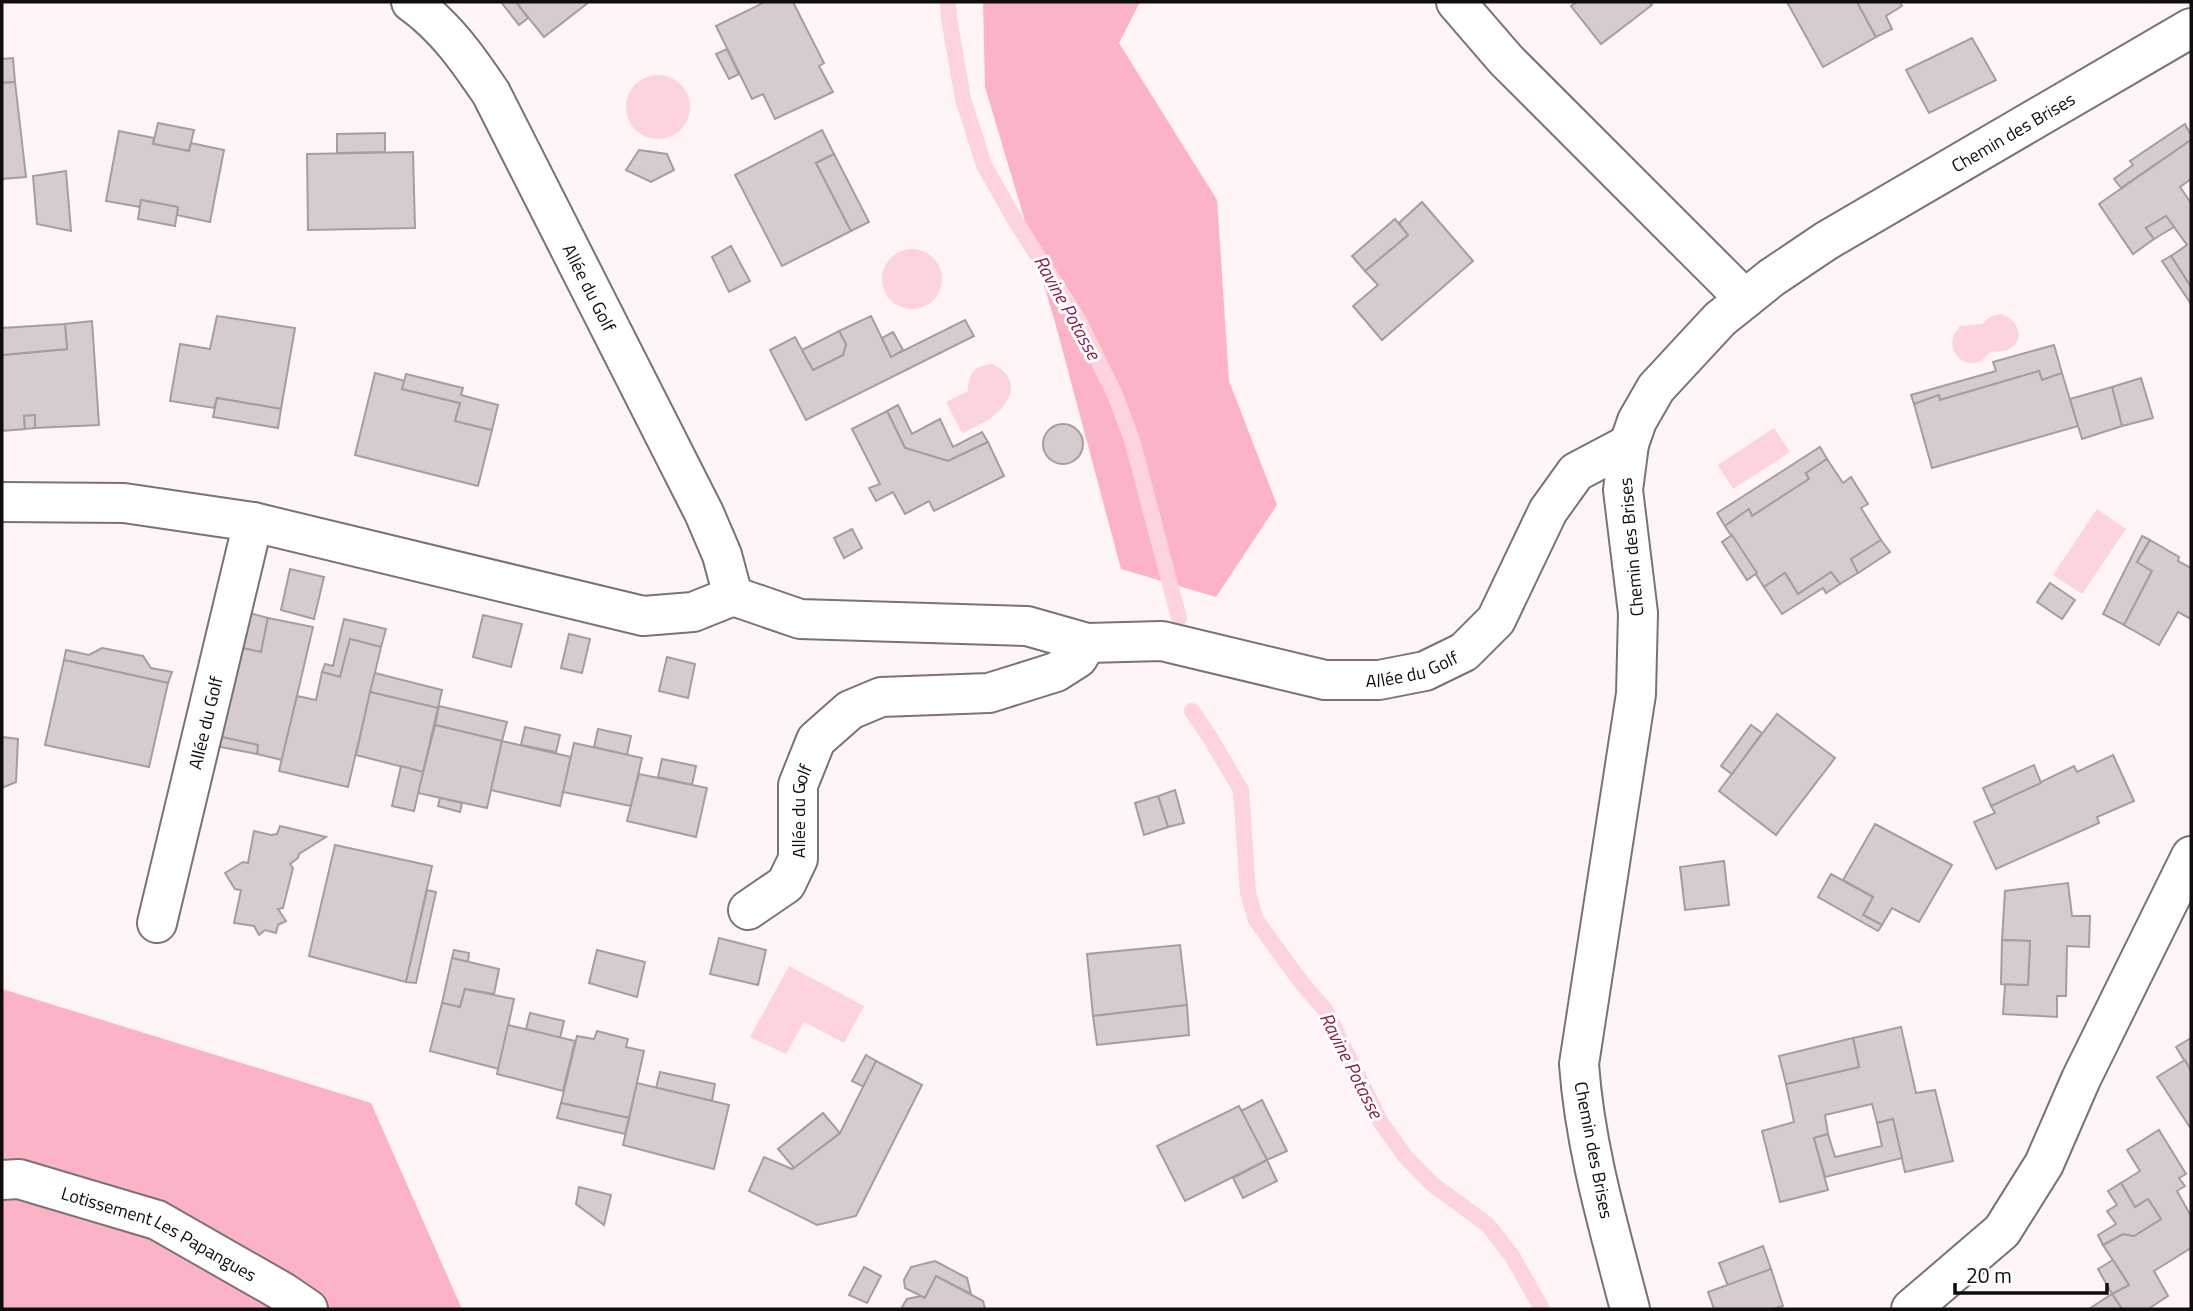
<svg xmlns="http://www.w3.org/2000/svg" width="2193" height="1311" font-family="'Titillium Web',sans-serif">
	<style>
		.green { fill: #fcb3c6 }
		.water { fill: #fdd3dd }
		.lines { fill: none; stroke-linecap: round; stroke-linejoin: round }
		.stream { stroke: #fdd3dd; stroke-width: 16 }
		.building { fill: #d6ccce; stroke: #a79d9f; stroke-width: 2 }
		.minor-casing { stroke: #7b7274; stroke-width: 42 }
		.minor { stroke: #fff; stroke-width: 38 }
		.labels { text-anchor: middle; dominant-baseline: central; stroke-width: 6; stroke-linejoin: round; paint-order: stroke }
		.street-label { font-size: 18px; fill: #0f0c0c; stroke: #fff }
		.water-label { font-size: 19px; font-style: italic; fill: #8d1c49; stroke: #fff }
	</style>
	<rect width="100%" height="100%" fill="#fff4f6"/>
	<g class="green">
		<polygon points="983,2 1140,2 1119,43 1217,200 1229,381 1277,505 1216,597 1121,569 1055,322 985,87"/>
		<polygon points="2,989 371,1103 462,1309 2,1309"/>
	</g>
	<g class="water">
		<circle cx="658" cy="107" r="32"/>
		<circle cx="912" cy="279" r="30"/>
		<path d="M2001 314C2018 319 2028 342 2007 350 2002 352 1995 351 1991 352 1987 354 1986 357 1982 360 1973 367 1959 362 1954 351 1950 342 1954 333 1960 326L1982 324 1990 317Z"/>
		<path d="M992 364C1023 378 1012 404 988 420 980 425 970 429 962 433L946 402 968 391C969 372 973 367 992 364Z"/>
		<polygon points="1774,428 1790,452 1733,489 1718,465"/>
		<polygon points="2097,509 2126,529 2082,594 2053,575"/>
		<polygon points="789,966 864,1006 844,1043 804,1022 786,1054 750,1037"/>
	</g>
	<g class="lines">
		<g class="stream">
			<polyline points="948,2 949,18 963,99 984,165 1015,220 1079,321 1116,397 1132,440 1179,618"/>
			<polyline points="1192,711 1209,736 1241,790 1248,893 1256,920 1301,982 1326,1011 1380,1121 1404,1155 1432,1184 1488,1225 1512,1256 1542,1309"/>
		</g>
	</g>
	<g class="building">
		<polygon points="501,2 516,2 528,18 519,25"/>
		<polygon points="516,2 589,2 544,37"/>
		<polygon points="765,2 793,2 824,63 819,66 833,92 775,119 763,94 752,99 716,26"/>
		<polygon points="1577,2 1649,2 1652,5 1601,44 1571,6"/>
		<polygon points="1787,2 1857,2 1876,37 1823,67"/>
		<polygon points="1857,2 1900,2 1902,6 1886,16 1892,29 1876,37"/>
		<polygon points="1972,38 1996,80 1929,113 1906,70"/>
		<polygon points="727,49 739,74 729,79 716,54"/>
		<polygon points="13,58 15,82 2,83 2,59"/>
		<polygon points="15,82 26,177 2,179 2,83"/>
		<polygon points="158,123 194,130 189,151 153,144"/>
		<polygon points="2185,124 2191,135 2191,140 2121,188 2114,179 2133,165 2130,161"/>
		<polygon points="822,130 834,154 816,163 851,231 782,266 735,175"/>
		<polygon points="119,131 154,138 153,144 189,151 191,143 224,150 210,222 177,215 178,207 141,200 140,207 106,201"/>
		<polygon points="385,133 385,152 337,153 337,134"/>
		<polygon points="2191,140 2191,179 2180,187 2191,203 2191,287 2171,256 2187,245 2166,216 2146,228 2154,239 2133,254 2099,204"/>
		<polygon points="639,150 667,154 674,170 651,182 626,170"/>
		<polygon points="413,152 415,228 308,230 307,154"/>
		<polygon points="834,154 869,222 851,231 816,163"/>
		<polygon points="66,171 71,231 37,224 33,176"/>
		<polygon points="141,200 178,207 175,226 138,219"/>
		<polygon points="1422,202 1473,261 1382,340 1353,306 1378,285 1365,271 1408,235 1399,223"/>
		<polygon points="2166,216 2174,227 2154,239 2146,228"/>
		<polygon points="1395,219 1408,235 1365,271 1352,256"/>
		<polygon points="731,246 750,281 729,292 712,257"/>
		<polygon points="2171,256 2191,287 2191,304 2162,261"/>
		<polygon points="217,316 295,328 281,409 217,398 214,408 170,401 180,344 210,349"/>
		<polygon points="871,316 891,357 965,320 974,336 806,420 770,350 795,337 813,370 843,355 846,344 839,331"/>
		<polygon points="92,321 99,425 35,428 35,415 24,416 25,429 2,431 2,355 67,349 65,324"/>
		<polygon points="65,324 67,349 2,355 2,328"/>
		<polygon points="839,331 846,344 843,355 813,370 802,350"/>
		<polygon points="893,332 903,350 891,357 882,338"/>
		<polygon points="2054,345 2062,373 2042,380 2039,371 1940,400 1939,395 1914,404 1911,395 1996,371 1993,362"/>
		<polygon points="2039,371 2042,380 2062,373 2078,426 1932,468 1914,404 1939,395 1940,400"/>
		<polygon points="375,373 405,381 402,389 460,403 455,421 492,430 478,486 355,455"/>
		<polygon points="406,374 463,388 461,395 498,405 492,430 455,421 460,403 402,389"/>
		<polygon points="2141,378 2153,418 2122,426 2112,387"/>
		<polygon points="2112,387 2122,426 2082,439 2070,399"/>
		<polygon points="217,398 281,409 278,428 213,417"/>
		<polygon points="898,405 912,434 940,419 953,447 982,432 988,442 948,461 905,448 887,411"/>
		<polygon points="887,411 905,448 948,461 988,442 1004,476 934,511 929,501 905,514 893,492 876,501 869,488 880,484 852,429"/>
		<polygon points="35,415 35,428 25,429 24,416"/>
		<circle cx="1063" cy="444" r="20"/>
		<polygon points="1820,447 1827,459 1806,473 1809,479 1752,516 1749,509 1725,526 1717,513"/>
		<polygon points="1827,459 1843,483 1851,477 1868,504 1861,508 1881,540 1851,559 1858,573 1840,584 1831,572 1798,594 1785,573 1764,587 1725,526 1749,509 1752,516 1809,479 1806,473"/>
		<polygon points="852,529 862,548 844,558 834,538"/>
		<polygon points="1732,535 1757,573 1747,580 1722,542"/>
		<polygon points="2142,536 2150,540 2137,562 2152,571 2124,625 2103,614"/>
		<polygon points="1881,540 1890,552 1858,573 1851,559"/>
		<polygon points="2150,540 2179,557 2178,561 2191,568 2191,619 2178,612 2159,645 2124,625 2152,571 2137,562"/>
		<polygon points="290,569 324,577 314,619 281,610"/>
		<polygon points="1831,572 1840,584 1826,593 1823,588 1782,614 1764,587 1785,573 1798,594"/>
		<polygon points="2050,583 2075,600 2062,619 2037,602"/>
		<polygon points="246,612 268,618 261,652 238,647"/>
		<polygon points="483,615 522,624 511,667 473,657"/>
		<polygon points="268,618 313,627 282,760 257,754 258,745 217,736 238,647 261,652"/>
		<polygon points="344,619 386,629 381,647 350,639 340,677 322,672 325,664 333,666"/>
		<polygon points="569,634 590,639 582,673 561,668"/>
		<polygon points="350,639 381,647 348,787 279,771 297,696 316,700 322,672 340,677"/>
		<polygon points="102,648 143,656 151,668 172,672 168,683 64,660 66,650 89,655"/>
		<polygon points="667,657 695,664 688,698 659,691"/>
		<polygon points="64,660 168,683 149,767 45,745"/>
		<polygon points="375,673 442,690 438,708 370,692"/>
		<polygon points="370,692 438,708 423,772 356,755"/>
		<polygon points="439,706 507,722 502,741 435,725"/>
		<polygon points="1777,714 1835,758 1776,835 1719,791"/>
		<polygon points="435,725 502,741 487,808 418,793"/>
		<polygon points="1751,725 1762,733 1732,774 1721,766"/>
		<polygon points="525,727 560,735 556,752 521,745"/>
		<polygon points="598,729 631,736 627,755 594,747"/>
		<polygon points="217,736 258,745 257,754 215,746"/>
		<polygon points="2,737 18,739 16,782 2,788"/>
		<polygon points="502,741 571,757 560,806 491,790"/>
		<polygon points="574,743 642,758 631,806 563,792"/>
		<polygon points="2113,755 2134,801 2097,817 2099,823 1996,869 1974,822 1995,813 1991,806 2074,766 2077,772"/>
		<polygon points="662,759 696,766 692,785 658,777"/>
		<polygon points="2034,765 2041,783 1991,806 1983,788"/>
		<polygon points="401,766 423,772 414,811 392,806"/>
		<polygon points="639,774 707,788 696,837 627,821"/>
		<polygon points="1175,790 1184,823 1168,827 1158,796"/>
		<polygon points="1158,796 1168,827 1144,835 1135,803"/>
		<polygon points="440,798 462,803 460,812 438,806"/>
		<polygon points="1875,824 1952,865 1919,922 1892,908 1882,925 1863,915 1873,897 1843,880"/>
		<polygon points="280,826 326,837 299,854 298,858 290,864 293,868 283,908 278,909 286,921 278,925 276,933 265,930 259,935 254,926 234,923 241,890 235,889 225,873 243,862 248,863 254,831 271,835 277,834"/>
		<polygon points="335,845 432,866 406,982 309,956"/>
		<polygon points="1724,861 1729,905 1685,910 1680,867"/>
		<polygon points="1831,874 1873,897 1863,915 1882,925 1878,931 1818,897"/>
		<polygon points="2068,883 2072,916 2090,916 2089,947 2067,946 2066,996 2057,996 2057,1017 2003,1014 2005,984 2028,985 2030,941 2002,940 2005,891"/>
		<polygon points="427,890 436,892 416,983 406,982"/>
		<polygon points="719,938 766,950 758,985 710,974"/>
		<polygon points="2002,940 2030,941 2028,985 2001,984"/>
		<polygon points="1180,945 1187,1005 1093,1016 1087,954"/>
		<polygon points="454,950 469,953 468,962 452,958"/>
		<polygon points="597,950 645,962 637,997 589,983"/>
		<polygon points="452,958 499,969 494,994 465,989 460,1007 442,1003"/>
		<polygon points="465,989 514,999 499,1069 430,1051 442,1003 460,1007"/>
		<polygon points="1187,1005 1189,1035 1097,1045 1093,1016"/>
		<polygon points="530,1013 564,1021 560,1038 526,1029"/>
		<polygon points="508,1025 575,1041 563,1091 497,1074"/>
		<polygon points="1901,1027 1916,1093 1935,1090 1953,1161 1905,1172 1893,1119 1877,1123 1872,1104 1825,1115 1828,1134 1814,1138 1828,1190 1780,1202 1762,1131 1794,1122 1786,1084 1859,1067 1853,1038"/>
		<polygon points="597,1031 628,1039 626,1047 644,1051 629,1118 561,1103 577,1036 594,1039"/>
		<polygon points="1853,1038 1859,1067 1786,1084 1779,1056"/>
		<polygon points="2191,1038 2191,1071 2176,1047"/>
		<polygon points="866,1055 876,1061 864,1087 852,1081"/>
		<polygon points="2185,1060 2191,1071 2191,1129 2157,1077"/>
		<polygon points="876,1061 922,1085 856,1216 817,1225 749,1191 764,1157 792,1169 840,1133"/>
		<polygon points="660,1072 715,1084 712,1101 656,1088"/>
		<polygon points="637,1083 729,1105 714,1169 623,1145"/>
		<polygon points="1262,1100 1287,1151 1267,1160 1241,1111"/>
		<polygon points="561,1103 629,1118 625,1134 557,1118"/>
		<polygon points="1239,1106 1267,1160 1185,1201 1157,1146"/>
		<polygon points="823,1113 840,1133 794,1168 778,1149"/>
		<polygon points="1893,1119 1902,1158 1825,1177 1814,1138 1828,1134 1835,1157 1882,1146 1877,1123"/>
		<polygon points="2159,1130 2186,1174 2179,1178 2185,1186 2177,1191 2191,1216 2191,1248 2154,1271 2168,1296 2148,1309 2122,1309 2112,1294 2129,1285 2103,1245 2123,1234 2134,1236 2161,1219 2148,1199 2135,1207 2121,1183 2140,1171 2127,1150"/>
		<polygon points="1267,1160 1277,1181 1243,1198 1233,1178"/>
		<polygon points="2121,1183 2135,1207 2148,1199 2161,1219 2134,1236 2123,1234 2103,1245 2098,1235 2116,1224 2107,1211 2117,1205 2108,1191"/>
		<polygon points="579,1187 611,1195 604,1225 576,1204"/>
		<polygon points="1763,1246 1771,1269 1728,1286 1719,1263"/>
		<polygon points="2113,1260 2129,1285 2112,1294 2098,1269"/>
		<polygon points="935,1261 967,1278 971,1294 936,1276 925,1298 905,1288 904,1280 911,1267"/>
		<polygon points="864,1267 881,1276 867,1303 849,1295"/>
		<polygon points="1771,1269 1783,1306 1773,1309 1714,1309 1708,1292"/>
		<polygon points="936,1276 983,1301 985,1309 901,1309 907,1299 921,1296 925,1298"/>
		<polygon points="2112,1294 2122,1309 2089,1309"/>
	</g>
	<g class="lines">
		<g class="minor-casing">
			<g id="minor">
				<path id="s1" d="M411 2C445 26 468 59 491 93L704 513 722 555 733 596 800 619 1027 626 1087 643"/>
				<polyline points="1456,2 1506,60 1745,299"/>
				<polyline points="2,502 124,503 253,522 643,616 693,612 733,596"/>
				<path id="s2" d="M748 910 786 884 798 859V785L816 740 850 710 881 697 989 693 1056 672 1078 658 1087 643 1162 641 1325 680H1379L1425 671 1464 652 1496 620 1548 511 1576 472 1629 444"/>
				<path id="s3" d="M157 923 253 522"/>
				<path id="s4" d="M2 1180 19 1179 157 1220 283 1292 308 1309"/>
				<path id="s5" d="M1630 1309C1609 1228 1585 1148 1579 1064L1636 694 1638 613 1623 490 1629 444 1637 421 1656 388 1720 319 1771 278 1826 241 2191 28"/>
				<polyline points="1911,1309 2002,1231 2044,1164 2081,1079 2191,856"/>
			</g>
		</g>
		<use href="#minor" class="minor"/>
	</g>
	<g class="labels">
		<g class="street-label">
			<text stroke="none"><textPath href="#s5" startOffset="1381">Chemin des Brises</textPath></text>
			<text stroke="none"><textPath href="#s1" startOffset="340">Allée du Golf</textPath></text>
			<text transform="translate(1631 547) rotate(-95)">Chemin des Brises</text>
			<text stroke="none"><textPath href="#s2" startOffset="828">Allée du Golf</textPath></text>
			<text stroke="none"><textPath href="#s3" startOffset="206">Allée du Golf</textPath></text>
			<text stroke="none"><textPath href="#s2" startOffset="122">Allée du Golf</textPath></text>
			<text transform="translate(1594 1150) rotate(79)">Chemin des Brises</text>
			<text stroke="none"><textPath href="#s4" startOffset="168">Lotissement Les Papangues</textPath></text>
		</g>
		<g class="water-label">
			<text transform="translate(1068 307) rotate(61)">Ravine Potasse</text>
			<text transform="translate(1352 1065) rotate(63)">Ravine Potasse</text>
		</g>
	</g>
	<rect width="2193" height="1311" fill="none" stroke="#0f0c0c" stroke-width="7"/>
	<path d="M1955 1283v10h152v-10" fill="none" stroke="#0f0c0c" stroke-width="3.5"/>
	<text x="1966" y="1283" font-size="21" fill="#0f0c0c" stroke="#ffffff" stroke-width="5" paint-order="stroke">20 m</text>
</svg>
